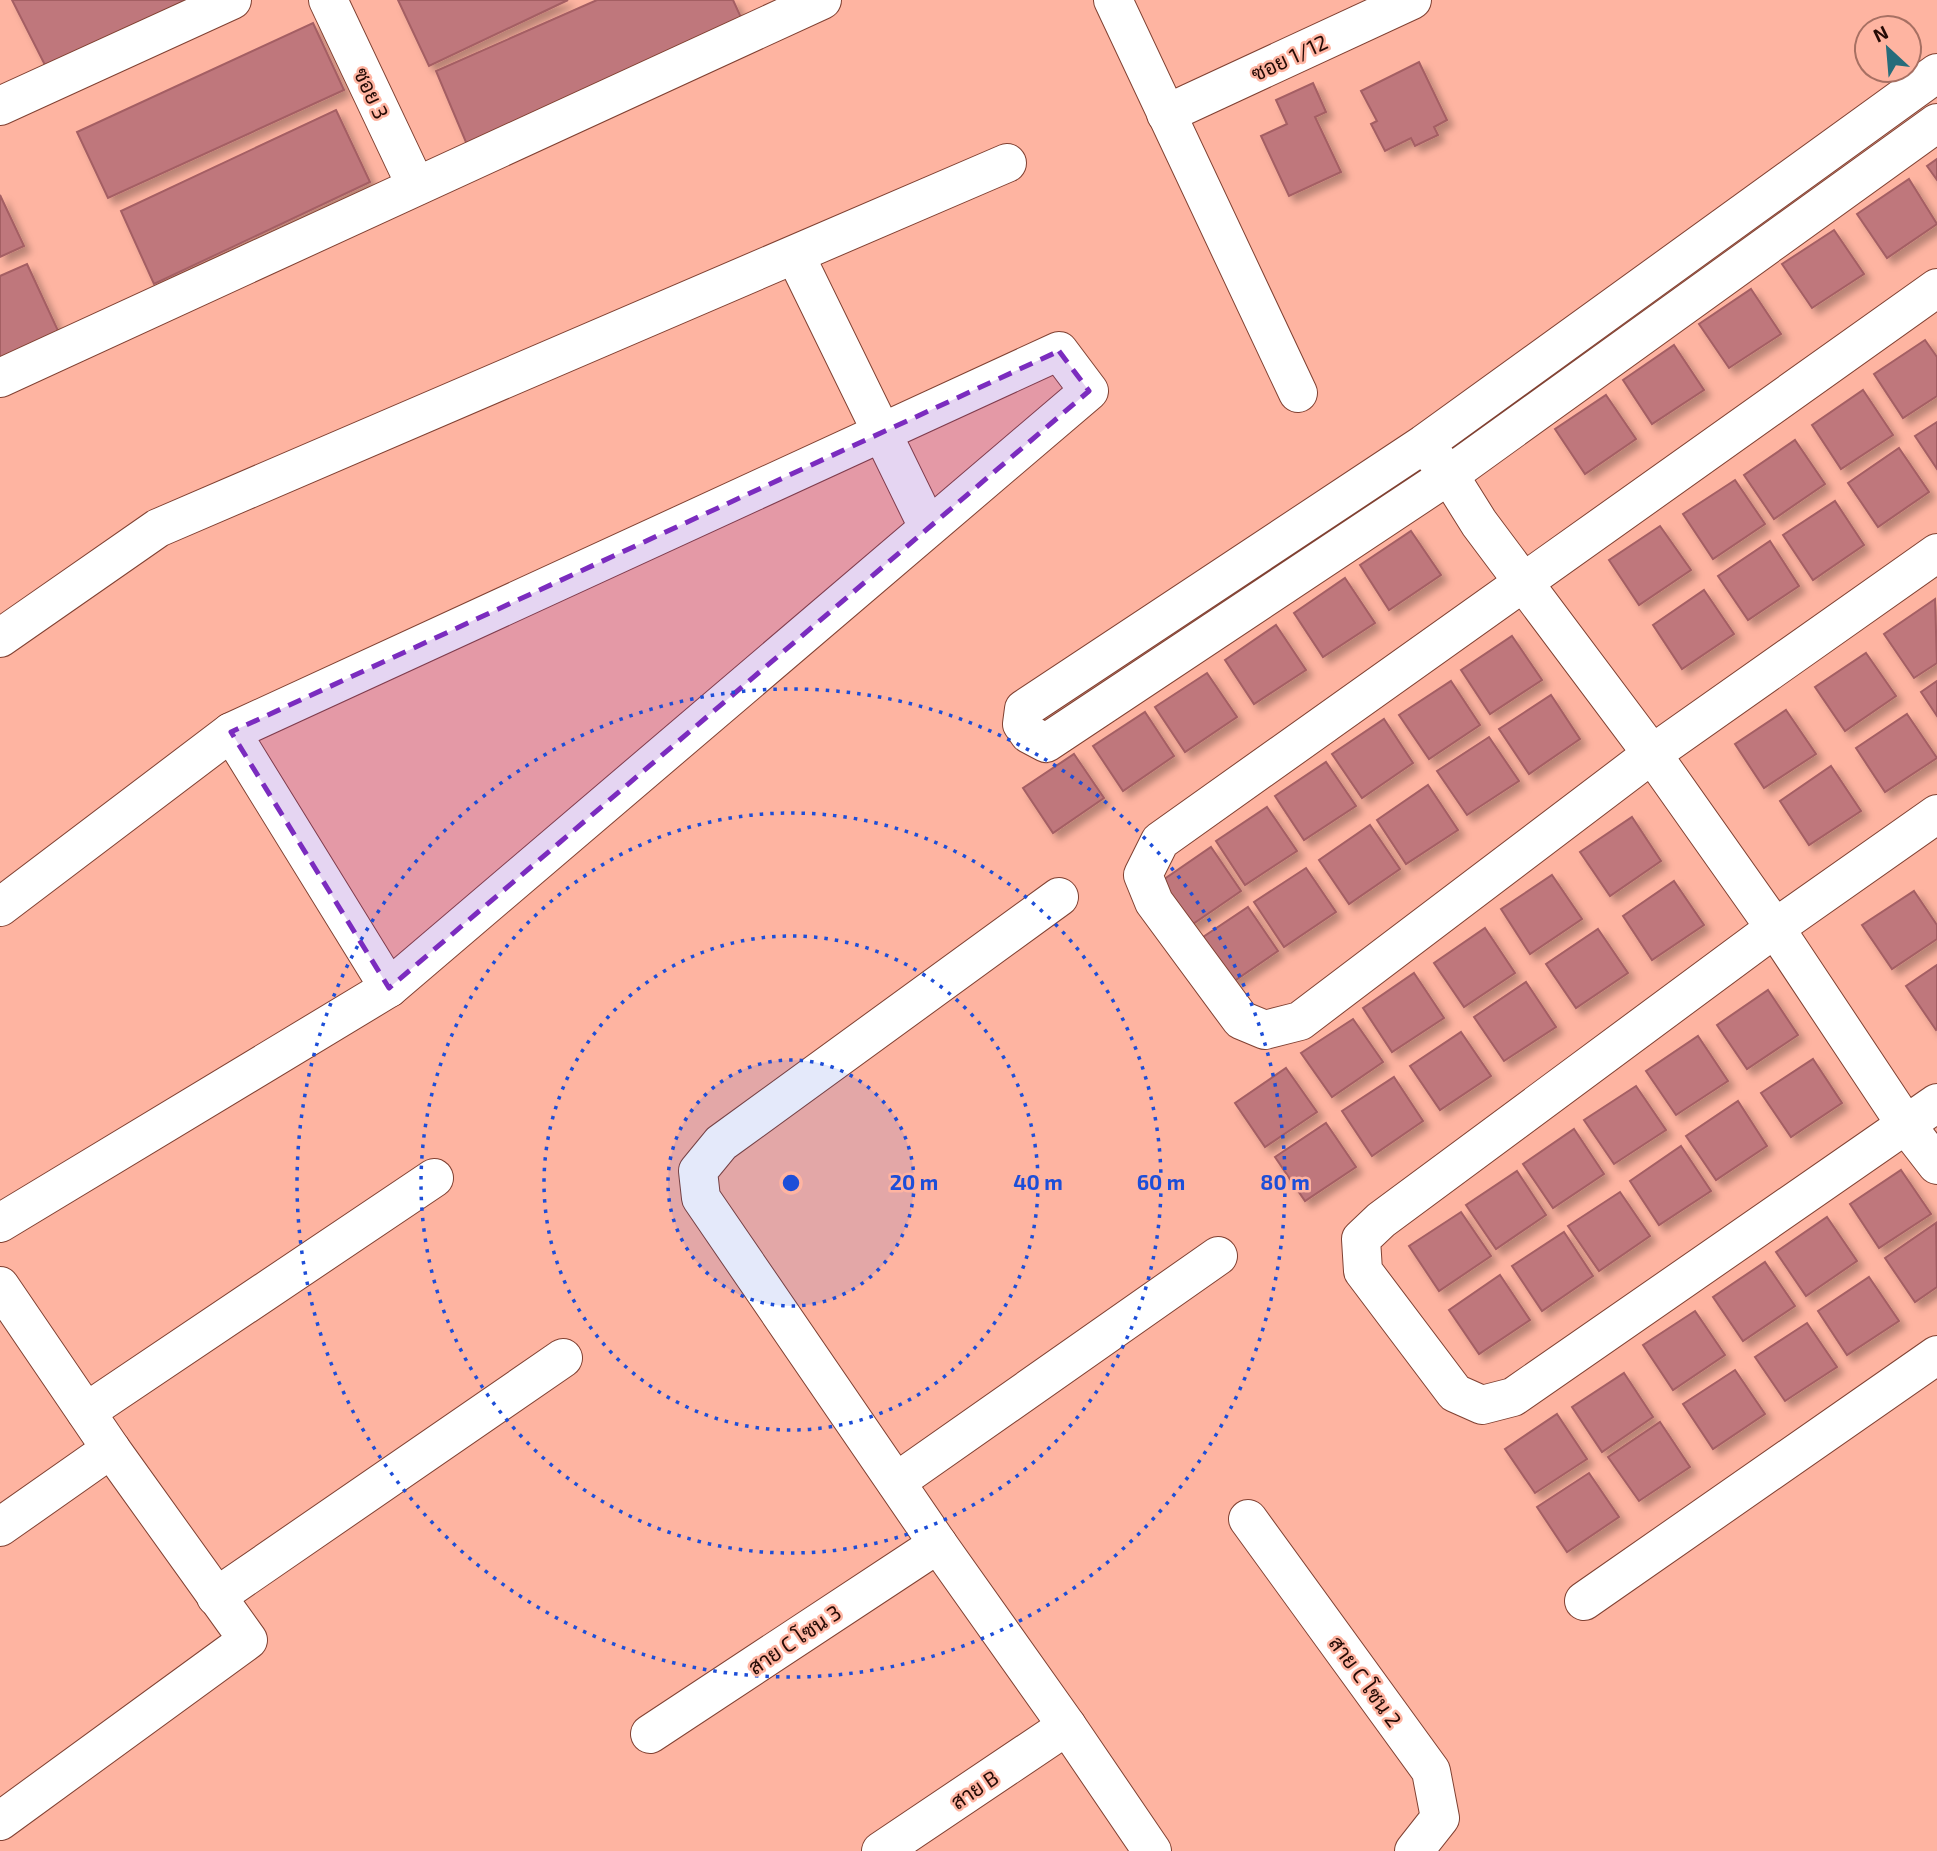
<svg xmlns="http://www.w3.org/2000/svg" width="1937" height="1851" font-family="'Exo 2',Sarabun,sans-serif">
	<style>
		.building { fill: #bf777c; stroke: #a45e64; stroke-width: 2; filter: url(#shadow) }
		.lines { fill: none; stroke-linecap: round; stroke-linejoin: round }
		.street-casing { stroke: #804132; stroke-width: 40 }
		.street { stroke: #fff; stroke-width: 38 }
		.marked { fill: #7b2cbf; fill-opacity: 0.2; stroke: #7b2cbf; stroke-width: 5; stroke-dasharray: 14 9; stroke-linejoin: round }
		.ring { fill: none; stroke: #1d4ed8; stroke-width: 3.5; stroke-dasharray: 3.5 7 }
		.labels { text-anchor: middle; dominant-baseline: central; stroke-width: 5; stroke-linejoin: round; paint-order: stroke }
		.street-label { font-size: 21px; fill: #250b06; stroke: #feb4a1 }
		.centre { fill: #1d4ed8; stroke: #feb4a1; stroke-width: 3.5 }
		.ring-label { font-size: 21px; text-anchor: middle; font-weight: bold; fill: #1d4ed8; stroke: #feb4a1; stroke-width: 5; stroke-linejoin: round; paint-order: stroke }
	</style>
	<defs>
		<filter id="shadow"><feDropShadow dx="6" dy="6" stdDeviation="3.5" flood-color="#0004"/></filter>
	</defs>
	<rect width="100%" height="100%" fill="#feb4a1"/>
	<g class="building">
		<polygon points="12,0 186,0 47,69"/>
		<polygon points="398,0 568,0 429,66"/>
		<polygon points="597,0 733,0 744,24 468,147 436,71"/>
		<polygon points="313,23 344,90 108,198 77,132"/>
		<polygon points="1419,62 1447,120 1434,127 1438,135 1415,146 1411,138 1385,151 1371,124 1377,121 1361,91"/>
		<polygon points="1313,83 1326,112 1315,117 1341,172 1289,196 1261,136 1287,124 1276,100"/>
		<polygon points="336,110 370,182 154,284 121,211"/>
		<polygon points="1937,159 1937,180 1927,166"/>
		<polygon points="1909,179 1937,224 1887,258 1857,214"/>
		<polygon points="0,195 24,246 0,257"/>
		<polygon points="1834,230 1864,274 1812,308 1782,264"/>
		<polygon points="27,264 60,335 0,362 0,276"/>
		<polygon points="1751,289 1781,334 1729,368 1699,324"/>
		<polygon points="1925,340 1937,357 1937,396 1903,418 1874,374"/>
		<polygon points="1674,345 1704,390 1652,424 1623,380"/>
		<polygon points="1863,390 1893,435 1841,469 1812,425"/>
		<polygon points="1606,395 1636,439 1585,474 1555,429"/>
		<polygon points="1937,422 1937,469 1915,436"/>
		<polygon points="1795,440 1825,484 1774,519 1744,475"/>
		<polygon points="1899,448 1929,492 1878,527 1848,483"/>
		<polygon points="1735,480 1765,524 1713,559 1683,514"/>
		<polygon points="1835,501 1864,545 1813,580 1783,535"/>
		<polygon points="1660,526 1691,570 1639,605 1609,560"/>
		<polygon points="1411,531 1441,575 1389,610 1360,565"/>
		<polygon points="1770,541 1799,586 1748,620 1718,576"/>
		<polygon points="1345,578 1375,623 1323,657 1294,613"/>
		<polygon points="1704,590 1734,634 1682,669 1653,625"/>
		<polygon points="1935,599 1937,663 1914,678 1884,634"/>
		<polygon points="1276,625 1306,670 1254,704 1225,660"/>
		<polygon points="1512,636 1542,680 1490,714 1461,670"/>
		<polygon points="1866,653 1896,696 1845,731 1815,687"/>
		<polygon points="1207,673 1237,717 1185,752 1155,707"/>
		<polygon points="1451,681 1480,725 1429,759 1399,715"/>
		<polygon points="1937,681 1937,716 1921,692"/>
		<polygon points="1551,695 1580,739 1529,774 1499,729"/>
		<polygon points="1786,710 1816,754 1764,788 1735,744"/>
		<polygon points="1145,712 1174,756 1123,791 1093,746"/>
		<polygon points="1907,714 1937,758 1885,792 1856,748"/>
		<polygon points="1384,719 1413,763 1362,798 1332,754"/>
		<polygon points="1489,737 1519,781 1467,815 1437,771"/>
		<polygon points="1074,754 1104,798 1053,833 1023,788"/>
		<polygon points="1326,762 1356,806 1304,840 1275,796"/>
		<polygon points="1831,766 1861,811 1809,845 1780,801"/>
		<polygon points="1428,785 1458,830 1406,864 1377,820"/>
		<polygon points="1267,807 1297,851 1245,885 1216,841"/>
		<polygon points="1632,817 1661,861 1610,896 1580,852"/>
		<polygon points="1370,825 1400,869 1349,904 1319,860"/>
		<polygon points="1211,847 1241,891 1190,926 1160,882"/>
		<polygon points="1306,868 1336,912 1284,947 1254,902"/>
		<polygon points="1552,875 1582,919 1530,954 1501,909"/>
		<polygon points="1674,881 1704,925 1652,960 1623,916"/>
		<polygon points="1914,891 1937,925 1937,939 1892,969 1862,925"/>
		<polygon points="1248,907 1278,951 1227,986 1197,941"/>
		<polygon points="1485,928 1515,973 1464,1007 1434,963"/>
		<polygon points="1598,929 1628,973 1576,1008 1546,964"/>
		<polygon points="1937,965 1937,1029 1936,1030 1906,986"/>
		<polygon points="1414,973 1444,1018 1392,1052 1363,1008"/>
		<polygon points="1526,982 1556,1027 1504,1061 1474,1017"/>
		<polygon points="1768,990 1798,1035 1747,1069 1717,1025"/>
		<polygon points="1353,1019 1383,1062 1332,1097 1301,1053"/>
		<polygon points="1461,1032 1491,1076 1440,1110 1410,1066"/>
		<polygon points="1698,1036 1728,1081 1676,1115 1646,1071"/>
		<polygon points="1813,1059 1842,1103 1791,1137 1761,1093"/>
		<polygon points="1286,1068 1317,1112 1265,1147 1235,1103"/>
		<polygon points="1394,1077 1423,1121 1372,1156 1342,1111"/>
		<polygon points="1636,1086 1666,1130 1614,1164 1584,1120"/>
		<polygon points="1738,1101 1767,1146 1716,1180 1686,1136"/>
		<polygon points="1326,1123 1356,1167 1305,1201 1275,1157"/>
		<polygon points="1574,1129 1604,1174 1553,1208 1523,1164"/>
		<polygon points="1681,1146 1711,1191 1659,1225 1630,1181"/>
		<polygon points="1901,1170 1931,1214 1879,1248 1850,1204"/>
		<polygon points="1517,1171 1546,1215 1496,1249 1466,1205"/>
		<polygon points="1620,1192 1650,1236 1599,1271 1568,1226"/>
		<polygon points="1461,1212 1491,1256 1439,1291 1409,1246"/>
		<polygon points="1827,1217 1857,1261 1806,1296 1776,1252"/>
		<polygon points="1936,1223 1937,1287 1915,1302 1885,1258"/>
		<polygon points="1564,1232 1593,1276 1542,1311 1512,1266"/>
		<polygon points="1765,1262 1795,1306 1743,1341 1713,1297"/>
		<polygon points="1500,1275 1530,1320 1479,1354 1449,1310"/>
		<polygon points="1869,1277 1899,1321 1847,1355 1818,1311"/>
		<polygon points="1695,1311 1725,1355 1673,1390 1643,1345"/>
		<polygon points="1807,1323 1837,1367 1785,1401 1755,1357"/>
		<polygon points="1735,1370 1765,1414 1713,1449 1683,1404"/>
		<polygon points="1624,1373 1653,1417 1602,1452 1572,1407"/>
		<polygon points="1557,1414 1587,1459 1535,1493 1505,1449"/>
		<polygon points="1660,1422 1690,1467 1639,1501 1608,1457"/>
		<polygon points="1589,1473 1619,1517 1567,1552 1537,1507"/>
	</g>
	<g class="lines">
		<g class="street-casing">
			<g id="street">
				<polyline points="328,0 416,186"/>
				<polyline points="1113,0 1298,393"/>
				<polyline points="1937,73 1424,444 1024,709 1022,724 1029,734 1046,743 1449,475 1937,123"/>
				<polyline points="0,106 232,0"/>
				<polyline points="1166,114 1412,0"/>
				<polyline points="795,255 928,527"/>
				<polyline points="1937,288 1160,841 1143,875 1154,902 1241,1020 1265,1030 1300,1021 1652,754 1937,553"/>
				<polyline points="0,378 822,0"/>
				<polyline points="1434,456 1449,475 1479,523 1652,754 1775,928 1906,1125 1937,1165"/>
				<polyline points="0,638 158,528 1007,163"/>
				<polyline points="231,732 389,988"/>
				<polyline points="1937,814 1775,928 1381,1220 1361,1239 1363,1271 1455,1393 1482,1405 1513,1397 1937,1103"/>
				<polyline points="1059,897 721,1143 698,1171 701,1198 938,1544 1067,1726 1152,1851"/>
				<polyline points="0,907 231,732 1059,351 1089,391 389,988 0,1223"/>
				<polyline points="0,1286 111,1449 248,1640 0,1821"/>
				<polyline points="86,1412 434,1178"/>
				<polyline points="896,1482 1218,1256"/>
				<polyline points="1248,1519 1431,1771 1440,1818 1414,1851"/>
				<polyline points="0,1527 111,1449"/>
				<polyline points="216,1597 563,1358"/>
				<polyline points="1584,1601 1937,1355"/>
				<polyline points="650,1734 938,1544"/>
				<polyline points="881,1851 1067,1726"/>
			</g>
		</g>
		<use href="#street" class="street"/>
	</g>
	<path class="marked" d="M1059 351 1089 391 389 988 231 732Z"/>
	<circle cx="791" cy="1183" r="123" fill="#1d4ed8" fill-opacity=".12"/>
	<g class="ring">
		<circle cx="791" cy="1183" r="123"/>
		<circle cx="791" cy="1183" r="247"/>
		<circle cx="791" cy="1183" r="370"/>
		<circle cx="791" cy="1183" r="494"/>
	</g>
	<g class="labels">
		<g class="street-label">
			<text transform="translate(1289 57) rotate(-25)">ซอย 1/12</text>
			<text transform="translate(372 93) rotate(65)">ซอย 3</text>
			<text transform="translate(794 1639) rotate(-34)">สาย C โซน 3</text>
			<text transform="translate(1366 1681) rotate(54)">สาย C โซน 2</text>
			<text transform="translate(974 1789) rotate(-34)">สาย B</text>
		</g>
	</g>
	<circle cx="791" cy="1183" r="10" class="centre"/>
	<g class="ring-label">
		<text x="914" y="1190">20 m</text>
		<text x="1038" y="1190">40 m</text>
		<text x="1161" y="1190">60 m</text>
		<text x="1285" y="1190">80 m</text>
	</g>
	<g transform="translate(1888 49) rotate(334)"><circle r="33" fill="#feb4a1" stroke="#a77063" stroke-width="2"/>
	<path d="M0-5L12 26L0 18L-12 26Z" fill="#266c7b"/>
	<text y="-10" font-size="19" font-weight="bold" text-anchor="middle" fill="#250b06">N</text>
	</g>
</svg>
